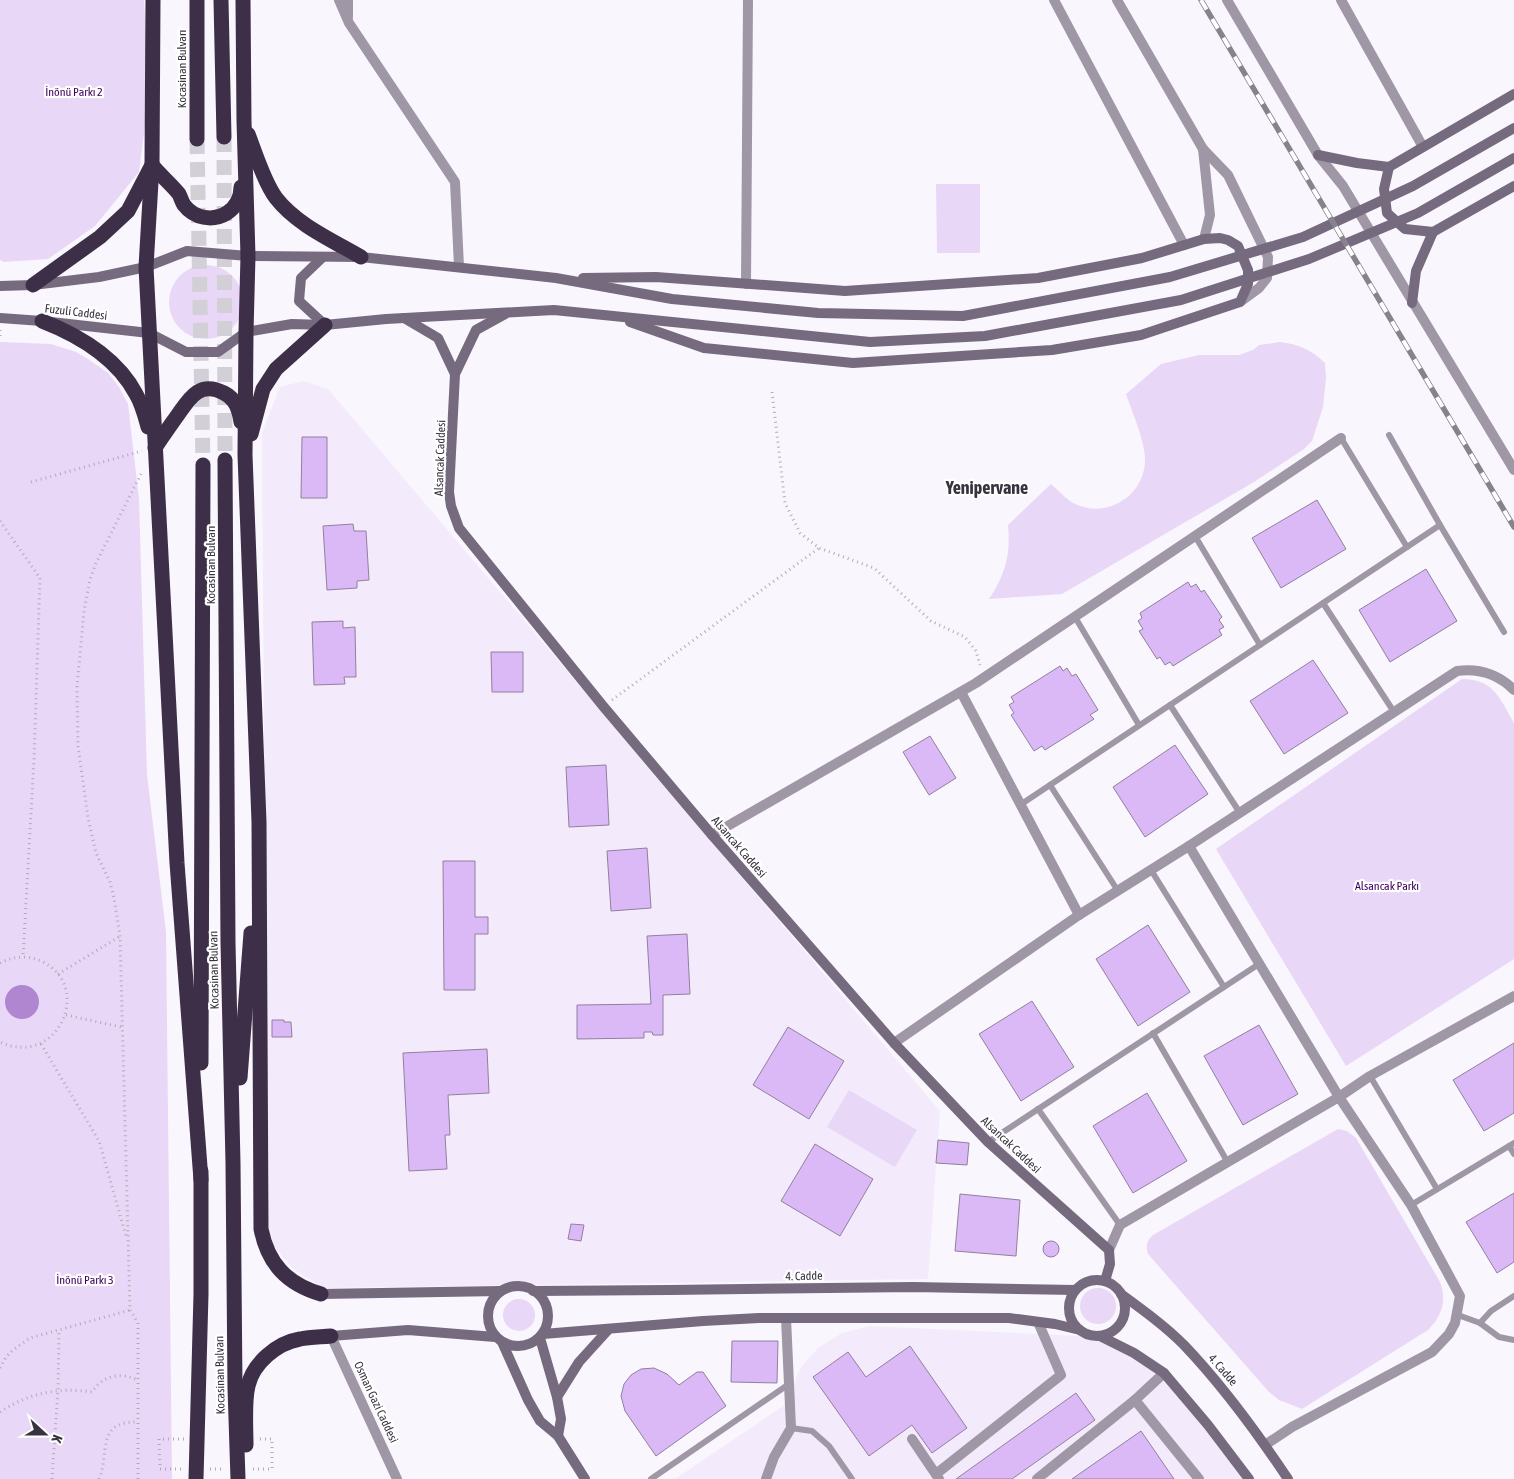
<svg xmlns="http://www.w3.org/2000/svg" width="1514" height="1479" font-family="'Asap Condensed',sans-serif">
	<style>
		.built { fill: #f3ebfb }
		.green { fill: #e8d7f6 }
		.water { fill: #b086d0 }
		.building { fill: #dbb9f7; stroke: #90809e }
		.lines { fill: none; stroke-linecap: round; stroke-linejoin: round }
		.highway-tunnel { stroke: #d3cfd7; stroke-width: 15; stroke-dasharray: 15 8; stroke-linecap: butt }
		.path { stroke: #b1acb5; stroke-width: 3; stroke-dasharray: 1 4; stroke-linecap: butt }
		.lane { stroke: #9f97a5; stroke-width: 6 }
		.street { stroke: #9f97a5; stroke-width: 10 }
		.secondary { stroke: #756a7e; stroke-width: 10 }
		.highway { stroke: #3e2f49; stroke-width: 15 }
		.rail-casing { stroke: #88828d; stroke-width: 5.5 }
		.rail { stroke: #fff; stroke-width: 4; stroke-dasharray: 11; stroke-linecap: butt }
		.labels { text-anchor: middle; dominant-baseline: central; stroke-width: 4.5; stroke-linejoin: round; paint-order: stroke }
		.street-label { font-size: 12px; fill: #39323f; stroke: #fff }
		.park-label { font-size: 12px; fill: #3e005d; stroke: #fff }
		.district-label { font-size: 18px; font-weight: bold; fill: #39323f; stroke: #fff }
	</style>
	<rect width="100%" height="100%" fill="#faf6fd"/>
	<g class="built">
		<polygon points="303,381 328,389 940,1111 928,1279 323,1288 292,1268 269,1240 264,1158 265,874 262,433 280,387"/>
		<polygon points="870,1326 1080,1336 1105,1341 1133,1353 1186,1396 1256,1479 675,1479 789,1402 796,1378 801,1367 818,1348 842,1333"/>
	</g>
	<g class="green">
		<polygon points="0,0 144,0 149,95 139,172 95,226 48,259 4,262 0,260"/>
		<polygon points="936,184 980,184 980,253 937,253"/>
		<circle cx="206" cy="302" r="37"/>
		<polygon points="0,342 51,344 76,352 88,359 108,373 119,387 128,404 139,499 147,775 166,932 172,1479 0,1479"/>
		<path d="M1280 342C1298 344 1312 350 1325 363L1326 378 1323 407 1312 441 1304 449 1254 482 1062 594 989 599C1005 576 1011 554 1008 525L1051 484C1059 491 1067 500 1075 504 1107 519 1144 496 1145 461 1146 443 1132 412 1126 394L1161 364 1199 355H1239L1253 350 1259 345Z"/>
		<path d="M1462 679C1494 679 1500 699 1514 723V959L1346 1066 1216 849Z"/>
		<polygon points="849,1090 917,1130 895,1167 827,1127"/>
		<path d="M1338 1129 1347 1131 1356 1138 1440 1282C1447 1301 1442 1316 1428 1330L1302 1409 1279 1400 1269 1392 1148 1254C1145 1246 1147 1240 1153 1235Z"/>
		<circle cx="1098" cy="1306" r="18"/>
		<circle cx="519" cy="1315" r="16"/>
	</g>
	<circle class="water" cx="22" cy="1002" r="17"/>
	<g class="building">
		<polygon points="302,437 327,437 327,498 301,498"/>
		<polygon points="1317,500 1346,549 1281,588 1252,538"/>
		<polygon points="353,524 354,531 366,531 369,580 357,581 357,588 327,590 323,526"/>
		<polygon points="1426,569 1457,621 1390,662 1359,610"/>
		<polygon points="1188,582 1191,587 1196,584 1201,592 1204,590 1222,617 1219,620 1224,627 1219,630 1222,635 1173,666 1170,662 1165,665 1160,657 1157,659 1139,631 1143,629 1138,621 1142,618 1140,613"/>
		<polygon points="343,621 343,628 355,627 356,677 344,677 345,684 314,685 312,622"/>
		<polygon points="491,652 523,652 523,692 492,692"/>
		<polygon points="1313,660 1348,713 1284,754 1250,701"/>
		<polygon points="1060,666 1063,671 1067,668 1072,676 1076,674 1098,710 1090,715 1094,719 1045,750 1042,746 1034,751 1011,715 1014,713 1009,705 1014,702 1011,697"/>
		<polygon points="930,736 956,778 929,795 903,752"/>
		<polygon points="1175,745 1208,794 1145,837 1113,787"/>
		<polygon points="606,765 609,825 569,827 566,767"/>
		<polygon points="647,848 651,908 611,911 607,851"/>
		<polygon points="443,861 475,861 475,917 488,917 488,934 475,934 475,990 444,990"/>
		<polygon points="1148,925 1190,992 1138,1026 1096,959"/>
		<polygon points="687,934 690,994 663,995 663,1035 653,1035 652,1032 644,1032 644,1038 577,1039 577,1005 651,1004 647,936"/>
		<polygon points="1032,1001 1074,1067 1021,1101 979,1034"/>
		<polygon points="272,1020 284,1020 284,1022 291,1022 292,1037 272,1037"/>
		<polygon points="1259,1025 1298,1094 1243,1125 1204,1056"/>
		<polygon points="788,1027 844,1061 809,1119 753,1085"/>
		<polygon points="1514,1043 1514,1113 1484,1131 1453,1080"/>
		<polygon points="487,1049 489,1093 448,1095 450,1135 445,1135 447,1169 409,1171 403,1053"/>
		<polygon points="1147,1093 1187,1161 1133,1193 1093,1126"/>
		<polygon points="938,1140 969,1143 967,1165 936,1163"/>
		<polygon points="815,1144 873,1179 840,1236 781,1201"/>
		<polygon points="1514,1193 1514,1262 1497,1273 1466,1222"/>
		<polygon points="960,1194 1020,1200 1016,1256 955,1251"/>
		<polygon points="571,1224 584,1225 581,1241 568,1239"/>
		<circle cx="1051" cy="1249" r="8"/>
		<polygon points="732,1341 778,1341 777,1383 731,1382"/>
		<polygon points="910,1346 967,1428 932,1453 912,1425 869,1456 813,1377 848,1352 866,1377"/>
		<polygon points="654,1368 667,1374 679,1385 697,1372 703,1372 726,1406 656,1456 625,1411 621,1396 624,1384 631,1375 641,1369"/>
		<polygon points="1076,1393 1095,1420 1012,1479 956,1479"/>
		<polygon points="1141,1431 1174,1479 1072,1479"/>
	</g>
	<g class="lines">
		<g class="highway-tunnel">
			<polyline points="224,137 225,460"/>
			<polyline points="197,139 203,465"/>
		</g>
		<g class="path">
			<polyline points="0,336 0,329"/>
			<polyline points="772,392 785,503 800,533 819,548 874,568 931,621 965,637 976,651 980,665"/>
			<polyline points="31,482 142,451"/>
			<polyline points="0,521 40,578 34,759 23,957"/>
			<polyline points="612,700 819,548"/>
			<path d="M0 963C13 956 27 955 41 961 95 986 57 1069 0 1042"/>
			<polyline points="58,974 119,937"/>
			<polyline points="66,1015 121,1027"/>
			<polyline points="41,1044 99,1141 126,1236"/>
			<polyline points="0,1368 6,1357 13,1350 30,1338 130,1310"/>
			<path d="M0 1412C29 1393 58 1387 92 1392 103 1375 120 1372 138 1380"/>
			<polyline points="181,1469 160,1469 159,1439 184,1439"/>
			<polyline points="210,1469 224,1469"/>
			<polyline points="253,1469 272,1469 272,1439 259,1439"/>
			<polyline points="52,1479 58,1390 59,1330"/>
			<path d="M99 1479C110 1454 95 1421 138 1422"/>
			<polyline points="138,1479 138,1323 130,1310 120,936 114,898 110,882 96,853 88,818 78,746 77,687 84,611 90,579 96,563 141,474"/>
		</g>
		<g class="lane">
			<polyline points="1389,435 1440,525 1504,632"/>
			<polyline points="1341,438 1407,547"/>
			<polyline points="1195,536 1260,645"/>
			<polyline points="1323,603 1394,712"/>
			<polyline points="1075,617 1139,725"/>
			<polyline points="1170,705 1240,813"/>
			<polyline points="1050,785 1118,891"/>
			<polyline points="1020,805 1440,525"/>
			<polyline points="1151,870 1224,987"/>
			<polyline points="1153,1033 1227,1161"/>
			<polyline points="1370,1076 1437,1189"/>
			<polyline points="1038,1109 1120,1225"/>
			<polyline points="988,1142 1259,964"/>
			<polyline points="1509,1146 1514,1154"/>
			<polyline points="1411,1205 1514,1143"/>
			<polyline points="1458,1315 1480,1323 1499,1337 1514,1340"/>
			<polyline points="1480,1323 1491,1311 1514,1296"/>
			<polyline points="791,1428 812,1431 829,1446 852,1479"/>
			<polyline points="651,1479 789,1384"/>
		</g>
		<g class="street">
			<polyline points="339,0 349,23 455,182 459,267"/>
			<polyline points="348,0 348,17"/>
			<polyline points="1054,0 1184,245"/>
			<polyline points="1117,0 1203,149 1228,175 1268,257 1267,278 1259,288 1240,302"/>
			<polyline points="1227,0 1318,155 1343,186 1514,470"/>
			<polyline points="1341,0 1423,147"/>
			<polyline points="1203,149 1210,215 1204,239"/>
			<polyline points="746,284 748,0"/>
			<polyline points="961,692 1079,915"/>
			<polyline points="712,835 976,683 1341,438"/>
			<polyline points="1189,846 1339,1097 1411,1205 1460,1296 1455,1323 1449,1334 1432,1352 1292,1427 1265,1445"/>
			<path d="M894 1043 1079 915 1189 846 1457 671C1480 668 1498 674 1514 690"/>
			<polyline points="1109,1250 1120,1225 1339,1097 1370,1076 1514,996"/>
			<polyline points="331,1336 397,1479"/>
			<polyline points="1135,1400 1199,1479"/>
			<polyline points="912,1439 939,1479"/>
			<polyline points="936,1474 1061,1375 1038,1322"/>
			<polyline points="766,1479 774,1457 791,1428 786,1318"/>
			<polyline points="1037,1479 1135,1400 1164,1373"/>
		</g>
		<g class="secondary">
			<polyline points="1318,155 1357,163 1389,167 1514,94"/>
			<polyline points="1389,167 1384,189 1387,213 1405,229 1433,232"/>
			<polyline points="323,257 301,278 299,301 325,325"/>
			<polyline points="583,278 656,277 845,291 1038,278 1142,258 1204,239 1220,238 1228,240 1238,246 1248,270 1248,284 1240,302 1141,335 1052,350 853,363 704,348 630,322"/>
			<polyline points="0,286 33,285 99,277 146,267 187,251 248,256 361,257 556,278 672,299 818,313 963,316 1170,277 1303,237 1413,186 1514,128"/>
			<polyline points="1412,303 1416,271 1433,232 1514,186"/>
			<polyline points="505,314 476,330 455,374 449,492 451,506 459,528 603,706 712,835 894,1043 988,1142 1109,1250 1110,1264 1105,1281"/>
			<polyline points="0,318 42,321 149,333 186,352 218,352 246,332 292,324 325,325 386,319 554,310 870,342 985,336 1181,300 1309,259 1418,213 1514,158"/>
			<polyline points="404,318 438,338 455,374"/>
			<circle cx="1097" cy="1308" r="28"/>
			<circle cx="518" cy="1316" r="30"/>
			<polyline points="533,1291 670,1290 914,1287 1075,1290"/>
			<polyline points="321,1294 501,1291"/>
			<path d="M1121 1294C1143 1310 1165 1326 1184 1345 1224 1387 1256 1431 1288 1479"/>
			<polyline points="543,1334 703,1321 759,1318 1009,1318 1055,1324 1080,1330"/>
			<polyline points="331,1336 408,1330 495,1337"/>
			<polyline points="1100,1336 1134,1353 1164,1373 1208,1425 1249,1479"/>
			<polyline points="540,1338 557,1397 561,1419 558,1436"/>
			<polyline points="502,1342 528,1400 540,1421 558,1436 585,1479"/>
			<polyline points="557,1397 579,1362 608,1330"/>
		</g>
		<g class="highway">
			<polyline points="153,0 152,165 146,267 177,863 201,1180"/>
			<polyline points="197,0 197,139"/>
			<polyline points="221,0 224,137"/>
			<path d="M243 0 244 121 248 256 246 332 245 455 259 822 261 1229C268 1264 287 1284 321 1294"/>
			<path d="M248 134C255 152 264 182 276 198 297 225 332 240 361 257"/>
			<path d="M33 285 100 237 128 211 152 165C160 175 171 184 179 194 181 198 182 202 184 205 194 218 212 222 227 213 236 207 241 197 241 187"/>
			<path d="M42 321C78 335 117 358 136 394 142 404 145 416 148 427"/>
			<polyline points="251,434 263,389 276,369 325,325"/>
			<path d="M155 448C162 437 170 426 177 416 189 399 199 380 224 393 236 399 239 410 241 422"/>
			<polyline points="225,460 228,942 233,1163 235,1388 238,1479"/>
			<polyline points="201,1063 203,465"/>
			<polyline points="240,1078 251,933"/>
			<path d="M246 1445C246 1429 244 1401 248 1386 253 1363 277 1343 300 1339 310 1337 321 1337 331 1336"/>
			<polyline points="196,1479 201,1294 201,1171"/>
		</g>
		<g class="rail-casing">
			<polyline id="rail" points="1201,0 1514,527"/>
		</g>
		<use href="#rail" class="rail"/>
	</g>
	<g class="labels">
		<g class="street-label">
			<text transform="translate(182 69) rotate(-90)">Kocasinan Bulvarı</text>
			<text transform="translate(76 312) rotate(7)">Fuzuli Caddesi</text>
			<text transform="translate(440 458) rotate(-88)">Alsancak Caddesi</text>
			<text transform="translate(211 565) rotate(-90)">Kocasinan Bulvarı</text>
			<text transform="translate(739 847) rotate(49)">Alsancak Caddesi</text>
			<text transform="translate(214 970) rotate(-91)">Kocasinan Bulvarı</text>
			<text transform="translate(1011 1145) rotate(43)">Alsancak Caddesi</text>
			<text transform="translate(804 1276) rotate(-1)">4. Cadde</text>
			<text transform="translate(1223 1370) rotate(49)">4. Cadde</text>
			<text transform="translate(220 1375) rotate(-91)">Kocasinan Bulvarı</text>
			<text transform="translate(376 1402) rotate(65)">Osman Gazi Caddesi</text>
		</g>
		<g class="park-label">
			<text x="74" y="92">İnönü Parkı 2</text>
			<text x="1387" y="886">Alsancak Parkı</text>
			<text x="85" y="1280">İnönü Parkı 3</text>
		</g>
		<g class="district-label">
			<text x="987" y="487">Yenipervane</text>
		</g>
	</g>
	<g transform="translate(45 1434) rotate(111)" stroke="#ffffff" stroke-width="4" paint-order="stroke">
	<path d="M0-4L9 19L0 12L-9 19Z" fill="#39323f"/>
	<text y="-8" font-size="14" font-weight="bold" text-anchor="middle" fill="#39323f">K</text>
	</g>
</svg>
